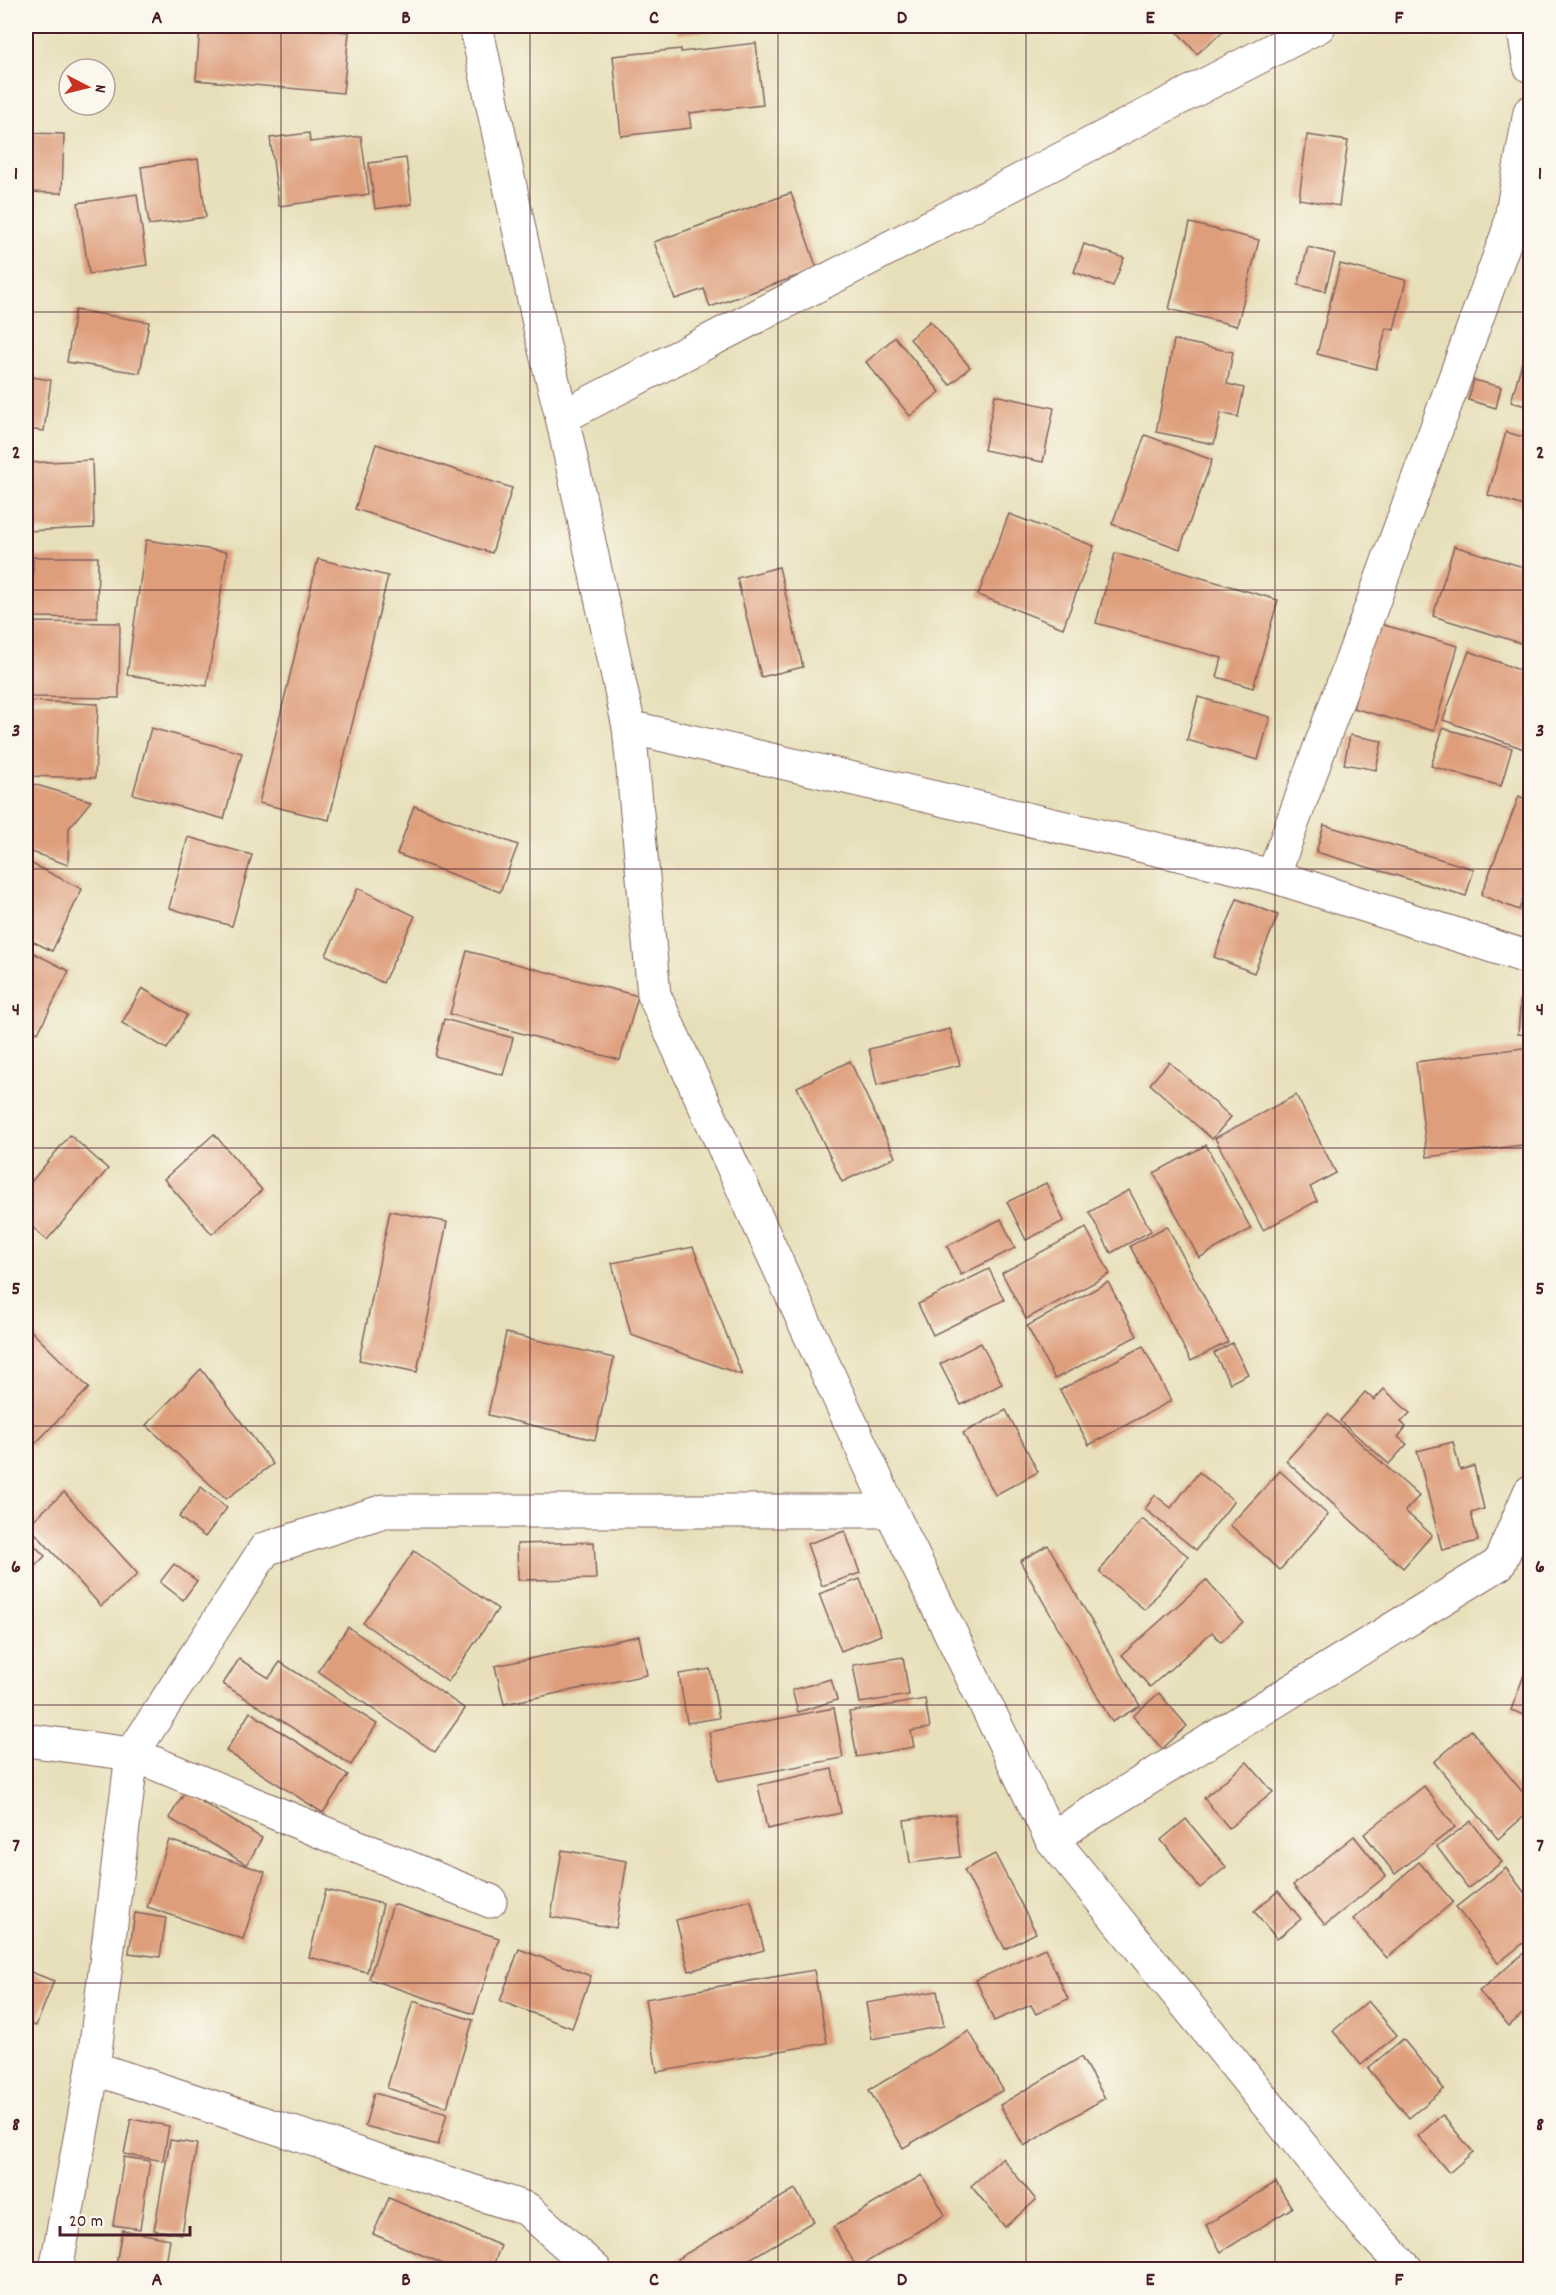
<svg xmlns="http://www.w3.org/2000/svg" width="1556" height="2295" font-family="Dekko,sans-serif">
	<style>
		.building { fill: #de9e7b }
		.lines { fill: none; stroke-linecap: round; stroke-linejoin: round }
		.minor-casing { stroke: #81625d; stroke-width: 35 }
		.minor { stroke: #fff; stroke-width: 33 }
		.grid { fill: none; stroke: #4a1f2b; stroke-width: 1.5; stroke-opacity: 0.55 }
		.neatline { fill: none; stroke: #4a1f2b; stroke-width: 2 }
		.grid-label { font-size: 20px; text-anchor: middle; font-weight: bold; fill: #4a1f2b }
	</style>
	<rect width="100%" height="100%" fill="#fbf7ec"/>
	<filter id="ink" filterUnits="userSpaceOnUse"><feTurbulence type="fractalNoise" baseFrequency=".0167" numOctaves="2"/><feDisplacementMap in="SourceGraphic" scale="12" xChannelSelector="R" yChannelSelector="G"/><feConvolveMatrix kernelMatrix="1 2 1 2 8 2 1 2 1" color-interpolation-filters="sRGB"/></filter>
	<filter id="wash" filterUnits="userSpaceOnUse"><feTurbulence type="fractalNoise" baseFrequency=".008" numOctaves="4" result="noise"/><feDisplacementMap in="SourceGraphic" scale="24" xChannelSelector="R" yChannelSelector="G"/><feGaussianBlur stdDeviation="1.35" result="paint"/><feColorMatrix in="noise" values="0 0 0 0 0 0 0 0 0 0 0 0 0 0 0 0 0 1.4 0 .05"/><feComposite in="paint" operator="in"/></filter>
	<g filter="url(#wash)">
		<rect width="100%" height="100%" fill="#e7dfb9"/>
		<g id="blocks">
			<g class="building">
				<polygon points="200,26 278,26 349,32 343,93 196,80"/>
				<polygon points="677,26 725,26 725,29 677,34"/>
				<polygon points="1172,26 1229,26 1197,54"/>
				<polygon points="756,43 763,105 689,113 691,128 621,136 613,56 681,49 681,52"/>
				<polygon points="26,133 64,134 62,193 26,192"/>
				<polygon points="309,133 310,142 361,136 369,194 279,206 270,138"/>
				<polygon points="1307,135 1348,141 1339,206 1299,199"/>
				<polygon points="406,158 412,204 375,209 369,163"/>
				<polygon points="198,159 206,217 149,225 141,167"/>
				<polygon points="791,193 817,269 710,307 704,289 675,299 654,242"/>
				<polygon points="137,194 147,265 89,274 78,203"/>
				<polygon points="1190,223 1259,240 1237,326 1169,309"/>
				<polygon points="1084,244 1124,258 1113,286 1074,272"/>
				<polygon points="1308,247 1335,254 1325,291 1298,285"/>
				<polygon points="1340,264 1406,280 1394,330 1386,328 1376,369 1317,354"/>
				<polygon points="75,310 149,322 140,373 67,362"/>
				<polygon points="930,321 970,367 950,385 910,339"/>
				<polygon points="1530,333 1530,407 1511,402"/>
				<polygon points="895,337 940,392 910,416 866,362"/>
				<polygon points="1174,340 1233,352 1227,384 1244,388 1238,417 1221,413 1214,444 1156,432"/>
				<polygon points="26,376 51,380 44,431 26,429"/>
				<polygon points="1474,380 1501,387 1496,408 1468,400"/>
				<polygon points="995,395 1054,408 1043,462 984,450"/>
				<polygon points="1506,432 1530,439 1530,508 1488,495"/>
				<polygon points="1145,435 1212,460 1180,549 1112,524"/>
				<polygon points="376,444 512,488 492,553 355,509"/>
				<polygon points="92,460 94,528 26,531 26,463"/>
				<polygon points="1009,514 1094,546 1063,628 978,595"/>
				<polygon points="146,540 227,552 207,686 127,675"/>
				<polygon points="1454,546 1530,569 1530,646 1433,616"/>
				<polygon points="1115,553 1278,600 1253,688 1217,677 1222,658 1096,623"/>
				<polygon points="33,557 98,557 97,618 32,617"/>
				<polygon points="318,559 388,576 329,820 259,803"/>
				<polygon points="779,567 803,667 761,677 737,578"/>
				<polygon points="26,622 120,623 119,698 26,697"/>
				<polygon points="1377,623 1458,646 1434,731 1353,708"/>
				<polygon points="1469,651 1530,674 1530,731 1524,749 1443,720"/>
				<polygon points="1198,697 1270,717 1258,760 1187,740"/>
				<polygon points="26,701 98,704 95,778 26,776"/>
				<polygon points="151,728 242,753 224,819 133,794"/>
				<polygon points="1443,728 1512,748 1501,786 1431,766"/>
				<polygon points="1350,735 1382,741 1376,770 1344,764"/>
				<polygon points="26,782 91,801 69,828 68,865 26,850"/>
				<polygon points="1519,796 1530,801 1530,881 1519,910 1481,895"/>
				<polygon points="414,806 518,845 500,892 397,854"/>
				<polygon points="1324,825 1474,869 1466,896 1316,852"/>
				<polygon points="188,837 252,855 232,926 169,908"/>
				<polygon points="26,861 82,889 52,951 26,938"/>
				<polygon points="358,888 415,916 383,983 326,955"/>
				<polygon points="1237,899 1278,915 1254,973 1214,957"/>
				<polygon points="26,949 69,971 38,1033 26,1026"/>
				<polygon points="467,951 638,996 620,1060 450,1014"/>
				<polygon points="142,988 187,1015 167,1049 122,1023"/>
				<polygon points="1521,995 1530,996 1530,1035 1518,1034"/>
				<polygon points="444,1019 513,1038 503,1075 435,1056"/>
				<polygon points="950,1029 960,1065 877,1085 869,1049"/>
				<polygon points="1530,1047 1530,1144 1427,1157 1416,1062"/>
				<polygon points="850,1061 895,1157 842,1182 797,1087"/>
				<polygon points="1169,1062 1231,1117 1212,1139 1150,1084"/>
				<polygon points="1296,1095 1336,1173 1310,1187 1317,1201 1263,1230 1215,1138"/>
				<polygon points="214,1134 262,1190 212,1234 164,1179"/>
				<polygon points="70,1135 108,1169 47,1240 26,1221 26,1188"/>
				<polygon points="1206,1145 1251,1229 1199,1258 1154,1173"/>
				<polygon points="1046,1183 1064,1221 1026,1240 1007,1202"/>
				<polygon points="1129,1190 1151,1231 1111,1253 1089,1212"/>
				<polygon points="390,1211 447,1222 417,1372 359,1360"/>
				<polygon points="1001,1219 1015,1248 961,1275 947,1246"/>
				<polygon points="1167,1226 1228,1342 1191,1361 1130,1246"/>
				<polygon points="1086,1228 1110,1274 1026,1319 1002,1273"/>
				<polygon points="693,1247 742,1375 631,1335 612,1263"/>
				<polygon points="989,1269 1004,1300 933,1335 918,1304"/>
				<polygon points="1108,1282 1137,1336 1055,1379 1027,1326"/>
				<polygon points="27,1327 89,1388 32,1447 26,1441 26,1329"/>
				<polygon points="506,1333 614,1358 595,1440 488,1415"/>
				<polygon points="981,1343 1002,1384 961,1405 940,1364"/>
				<polygon points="1232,1343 1248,1374 1230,1383 1214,1353"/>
				<polygon points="1143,1346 1171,1401 1089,1445 1060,1390"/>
				<polygon points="201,1369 273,1464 226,1499 146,1425"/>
				<polygon points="1384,1389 1410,1413 1401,1422 1406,1427 1398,1437 1407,1444 1389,1464 1340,1421 1365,1392 1374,1400"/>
				<polygon points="1006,1410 1038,1472 995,1495 963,1433"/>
				<polygon points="1328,1414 1419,1496 1405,1511 1432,1535 1403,1568 1286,1461"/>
				<polygon points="1453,1442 1460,1470 1474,1466 1484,1509 1471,1513 1478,1541 1442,1550 1417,1451"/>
				<polygon points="1280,1471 1328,1515 1280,1570 1230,1525"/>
				<polygon points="1199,1472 1234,1501 1196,1550 1145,1509 1155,1495 1171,1508"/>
				<polygon points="201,1487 227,1508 205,1537 179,1517"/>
				<polygon points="64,1492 138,1574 101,1606 28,1525"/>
				<polygon points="1142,1519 1188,1556 1145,1610 1099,1572"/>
				<polygon points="845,1531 860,1573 822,1586 807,1544"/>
				<polygon points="26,1537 45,1556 29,1572 26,1569"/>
				<polygon points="594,1542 596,1579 518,1580 517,1544"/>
				<polygon points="1048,1545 1140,1706 1112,1722 1020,1561"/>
				<polygon points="414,1551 498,1609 448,1682 363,1623"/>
				<polygon points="174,1564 197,1581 183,1600 160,1582"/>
				<polygon points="860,1579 881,1635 841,1651 819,1594"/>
				<polygon points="1206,1580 1243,1622 1221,1642 1212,1632 1150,1687 1122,1655"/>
				<polygon points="348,1627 465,1709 435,1752 318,1671"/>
				<polygon points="639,1636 647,1675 504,1704 495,1666"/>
				<polygon points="903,1657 909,1695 860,1703 853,1665"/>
				<polygon points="239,1659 269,1678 280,1662 377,1724 351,1765 223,1684"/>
				<polygon points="1530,1659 1530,1717 1511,1710"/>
				<polygon points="710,1669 719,1718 687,1723 679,1674"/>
				<polygon points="831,1679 837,1700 798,1712 792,1690"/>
				<polygon points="1159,1693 1187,1726 1162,1749 1133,1716"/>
				<polygon points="925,1699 930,1728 911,1731 914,1747 857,1757 849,1712"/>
				<polygon points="834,1708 843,1758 718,1781 709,1732"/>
				<polygon points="250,1712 348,1775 323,1813 226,1751"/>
				<polygon points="1471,1730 1530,1801 1530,1811 1498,1839 1434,1762"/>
				<polygon points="1247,1762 1273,1792 1229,1828 1204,1798"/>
				<polygon points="832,1769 841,1813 767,1829 758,1785"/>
				<polygon points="1424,1786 1455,1827 1395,1874 1364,1834"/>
				<polygon points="185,1792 262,1838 247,1865 169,1818"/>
				<polygon points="955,1814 960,1857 910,1863 904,1820"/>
				<polygon points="1186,1819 1226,1867 1200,1888 1161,1840"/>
				<polygon points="1471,1821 1502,1862 1468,1888 1437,1847"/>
				<polygon points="1354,1836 1386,1876 1325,1925 1293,1885"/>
				<polygon points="169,1840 265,1872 243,1939 147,1907"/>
				<polygon points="562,1850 627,1861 616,1928 551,1917"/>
				<polygon points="995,1854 1036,1933 1005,1949 964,1870"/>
				<polygon points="1419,1862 1453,1902 1387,1958 1353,1919"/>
				<polygon points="1506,1868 1530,1900 1530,1938 1498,1963 1456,1907"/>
				<polygon points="326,1890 383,1904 367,1972 309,1957"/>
				<polygon points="1278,1891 1301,1919 1277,1939 1254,1911"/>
				<polygon points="751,1900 764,1950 689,1971 676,1920"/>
				<polygon points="393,1904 499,1938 474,2014 369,1979"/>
				<polygon points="135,1913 166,1918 160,1957 129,1953"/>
				<polygon points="1045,1948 1068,1999 1036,2014 1031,2005 994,2021 976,1980"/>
				<polygon points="1530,1948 1530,2007 1509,2026 1479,1991"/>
				<polygon points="519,1949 591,1976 572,2028 500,2001"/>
				<polygon points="26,1970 54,1981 36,2026 26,2022"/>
				<polygon points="814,1970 827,2043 657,2072 645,1999"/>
				<polygon points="937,1991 944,2026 872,2039 866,2003"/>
				<polygon points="413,2001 473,2020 447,2107 387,2088"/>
				<polygon points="1368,2001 1397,2035 1361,2065 1333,2031"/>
				<polygon points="969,2031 1003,2090 903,2148 869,2090"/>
				<polygon points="1403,2039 1444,2089 1409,2118 1368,2068"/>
				<polygon points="1081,2057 1105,2098 1024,2146 1000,2105"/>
				<polygon points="374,2093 447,2113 438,2145 365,2126"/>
				<polygon points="1442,2115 1473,2152 1449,2173 1418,2136"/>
				<polygon points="131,2119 169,2126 163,2161 124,2154"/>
				<polygon points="170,2140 197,2144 182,2234 154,2230"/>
				<polygon points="124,2157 150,2161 140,2229 113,2225"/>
				<polygon points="1002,2158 1036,2200 1005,2227 971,2186"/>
				<polygon points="922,2175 945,2215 857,2268 834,2227"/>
				<polygon points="1276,2182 1292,2208 1221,2252 1206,2225"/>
				<polygon points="795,2189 814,2221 743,2263 747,2270 683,2270 677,2259"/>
				<polygon points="389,2198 501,2246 491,2270 457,2270 373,2234"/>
				<polygon points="122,2230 170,2239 165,2270 115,2270"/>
			</g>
		</g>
	</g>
	<g filter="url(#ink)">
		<use href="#blocks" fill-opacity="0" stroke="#81625d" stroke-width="1.5"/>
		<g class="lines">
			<g class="minor-casing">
				<g id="minor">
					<polyline points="476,26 543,342 562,417 629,727 654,995 891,1511 1051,1838 1368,2228 1407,2270"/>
					<polyline points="1523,26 1530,66"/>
					<polyline points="562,417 1319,26"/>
					<polyline points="629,727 1273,876 1530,958"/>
					<polyline points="1273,876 1509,230 1530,112"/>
					<polyline points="26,1740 132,1754 490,1901"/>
					<polyline points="1051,1838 1499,1564 1530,1492"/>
					<polyline points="93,2068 527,2209 595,2270"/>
					<polyline points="56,2270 93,2068 132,1754 265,1549 384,1511 891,1511"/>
				</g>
			</g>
			<use href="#minor" class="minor"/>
		</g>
	</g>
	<path class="grid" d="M281 26V2270M530 26V2270M778 26V2270M1026 26V2270M1275 26V2270M26 312H1530M26 590H1530M26 869H1530M26 1148H1530M26 1426H1530M26 1705H1530M26 1983H1530"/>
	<rect width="1556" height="2295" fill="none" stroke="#fbf7ec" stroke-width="66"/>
	<g transform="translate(87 87) rotate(97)"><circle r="28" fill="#fbf7ec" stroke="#b4a19f" stroke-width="1.5"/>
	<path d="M0-4.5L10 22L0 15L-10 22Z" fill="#c8321e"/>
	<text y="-9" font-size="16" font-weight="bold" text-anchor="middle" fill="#4a1f2b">N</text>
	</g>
	<path d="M60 2226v9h130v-9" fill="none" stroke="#4a1f2b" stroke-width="3"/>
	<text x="69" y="2226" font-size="18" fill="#4a1f2b" stroke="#fbf7ec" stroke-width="4.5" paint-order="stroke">20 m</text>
	<rect x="33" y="33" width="1490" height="2229" class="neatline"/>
	<g class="grid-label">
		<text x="157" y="23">A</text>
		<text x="406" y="23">B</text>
		<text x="654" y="23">C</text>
		<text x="902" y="23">D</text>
		<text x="1150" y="23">E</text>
		<text x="1399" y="23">F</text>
		<text x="16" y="179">1</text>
		<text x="1540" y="179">1</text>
		<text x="16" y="458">2</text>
		<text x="1540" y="458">2</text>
		<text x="16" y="736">3</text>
		<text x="1540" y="736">3</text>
		<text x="16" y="1015">4</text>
		<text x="1540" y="1015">4</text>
		<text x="16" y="1294">5</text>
		<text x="1540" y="1294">5</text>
		<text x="16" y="1572">6</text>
		<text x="1540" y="1572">6</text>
		<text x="16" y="1851">7</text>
		<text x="1540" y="1851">7</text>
		<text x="16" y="2130">8</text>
		<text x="1540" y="2130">8</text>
		<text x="157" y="2285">A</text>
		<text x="406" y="2285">B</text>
		<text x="654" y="2285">C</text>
		<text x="902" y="2285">D</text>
		<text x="1150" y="2285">E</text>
		<text x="1399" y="2285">F</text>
	</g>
</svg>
